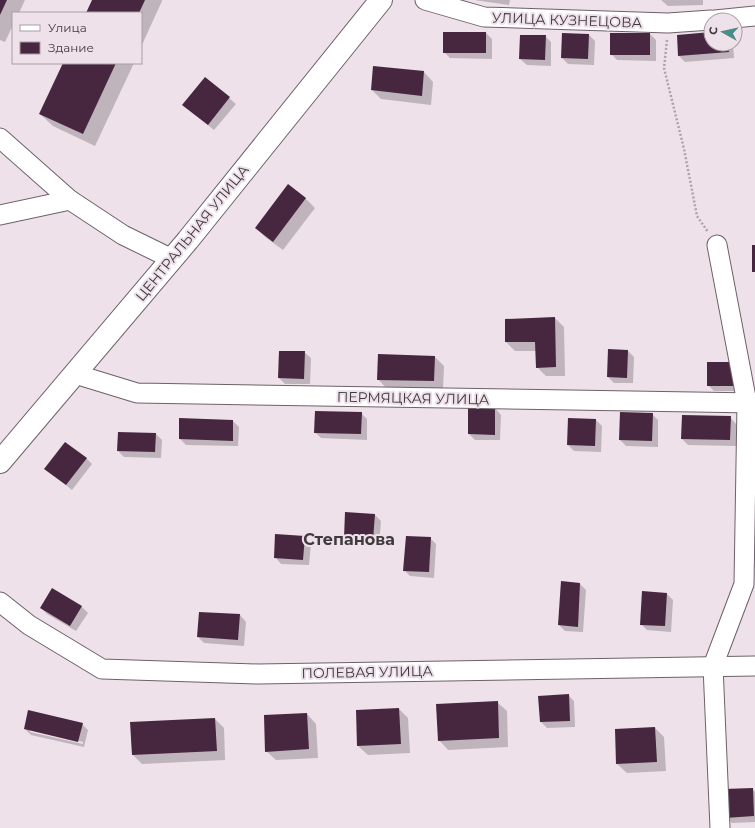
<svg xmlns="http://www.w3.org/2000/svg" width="755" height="828" font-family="Montserrat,sans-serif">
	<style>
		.shadow { fill: #0003; fill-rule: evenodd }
		.building { fill: #46273f }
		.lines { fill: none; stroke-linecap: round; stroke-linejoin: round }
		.minor-casing { stroke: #6d6169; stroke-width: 21 }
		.major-casing { stroke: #6d6169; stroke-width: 24 }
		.path { stroke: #ada2aa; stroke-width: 2.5; stroke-dasharray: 2 2; stroke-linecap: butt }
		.minor { stroke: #fff; stroke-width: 19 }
		.major { stroke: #fff; stroke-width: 22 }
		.labels { text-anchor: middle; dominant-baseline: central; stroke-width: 4; stroke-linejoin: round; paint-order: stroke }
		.street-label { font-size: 14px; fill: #3f3a3e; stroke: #efe1ea }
		.quarter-label { font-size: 16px; font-weight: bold; fill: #3f3a3e; stroke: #efe1ea }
	</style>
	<rect width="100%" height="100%" fill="#efe1ea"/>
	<g class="shadow">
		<polygon points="0,0 25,0 19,13 13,13 13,25 5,42 0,40"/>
		<polygon points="93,0 162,0 162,1 141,47 141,13 87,13"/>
		<polygon points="474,0 510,0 509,5"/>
		<polygon points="661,0 703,0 703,5 668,6"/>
		<polygon points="444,33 486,33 492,39 492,59 450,58 444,52"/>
		<polygon points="711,33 711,44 733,44 734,58 685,62 679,56"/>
		<polygon points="650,34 656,40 656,61 617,60 611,54"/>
		<polygon points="589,35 595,41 594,65 568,64 562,58"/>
		<polygon points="521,36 545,36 551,42 551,66 527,65 520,59"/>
		<polygon points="64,63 134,63 95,146 53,126 40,114"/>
		<polygon points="424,72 433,82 431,105 381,99 372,90"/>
		<polygon points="205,78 236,104 214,130 190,111"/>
		<polygon points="288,185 306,199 315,208 283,250 265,237 256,228"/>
		<polygon points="555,318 564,327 565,376 546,376 537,367 536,351 515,351 506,342 506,320"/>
		<polygon points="628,351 634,357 633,383 614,383 608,377"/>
		<polygon points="304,352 311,358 310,384 285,384 279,378"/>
		<polygon points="435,357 444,366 443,390 387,389 378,379"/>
		<polygon points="734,363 740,391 714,391 708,385"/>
		<polygon points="495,408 501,415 500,440 475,440 469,434"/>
		<polygon points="361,413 367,419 367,440 321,438 315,432"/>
		<polygon points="652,414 658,420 658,447 626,446 620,440"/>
		<polygon points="730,417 736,424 736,446 688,445 682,439"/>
		<polygon points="180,419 233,421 239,427 238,446 186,445 180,439"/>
		<polygon points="596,420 602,426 601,452 574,451 568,445"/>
		<polygon points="156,434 162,440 161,458 124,457 118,451"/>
		<polygon points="86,458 92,464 72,490 46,469"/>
		<polygon points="375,515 381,521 379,545 351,544 345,538"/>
		<polygon points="304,537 311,543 309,565 281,564 275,557"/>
		<polygon points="430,538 436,544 434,578 410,576 404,570"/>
		<polygon points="580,584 586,590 583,632 565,631 559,625"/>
		<polygon points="667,594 673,600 671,632 647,630 641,624"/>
		<polygon points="82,607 88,613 76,631 47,614 41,608"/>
		<polygon points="240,615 246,622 244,646 204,643 198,637"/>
		<polygon points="568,695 574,701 575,727 547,728 541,722"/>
		<polygon points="497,702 507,711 508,747 448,750 439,740"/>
		<polygon points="399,709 408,718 410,753 368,755 358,746"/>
		<polygon points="307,714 316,724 318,758 276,760 266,751"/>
		<polygon points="215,719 224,728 225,760 142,764 133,755 131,723"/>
		<path d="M82 724 88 730 84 747 31 735 25 729ZM30 730 83 742V744L30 732Z"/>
		<polygon points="655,728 664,737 666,771 627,773 617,764 616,730"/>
		<polygon points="752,789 755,792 755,822 732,823 726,817"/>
	</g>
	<g class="building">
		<polygon points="0,0 7,0 0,15"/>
		<polygon points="92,0 145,0 139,13 86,13"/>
		<rect x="443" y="32" width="43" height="21"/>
		<polygon points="711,32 711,44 728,44 729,52 678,56 677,35"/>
		<polygon points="562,33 589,34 588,59 561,58"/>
		<rect x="610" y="33" width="40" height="22"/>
		<polygon points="520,35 546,35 545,60 519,59"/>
		<polygon points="63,63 116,63 83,134 39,114"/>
		<polygon points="373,66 424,71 422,96 371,90"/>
		<polygon points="205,77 230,97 208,125 182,105"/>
		<polygon points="288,184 306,198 273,242 255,228"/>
		<rect x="752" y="245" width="3" height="27"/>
		<polygon points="555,317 556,367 536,368 535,342 505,342 505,319"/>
		<polygon points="608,349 628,350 627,378 607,377"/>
		<polygon points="279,351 305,351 304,379 278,378"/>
		<polygon points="378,354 435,356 434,381 377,380"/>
		<rect x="707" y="362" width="27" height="24"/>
		<polygon points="468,407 495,407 495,435 468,434"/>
		<polygon points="315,411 362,412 361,434 314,433"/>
		<polygon points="620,412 653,413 652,441 619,440"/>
		<polygon points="682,415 731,416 730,440 681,439"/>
		<polygon points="179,418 233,420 233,441 179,439"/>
		<polygon points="568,418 596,419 595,446 567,445"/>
		<polygon points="118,432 156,433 155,452 117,451"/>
		<polygon points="65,442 87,458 66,485 44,469"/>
		<polygon points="345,512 375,514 373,540 344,538"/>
		<polygon points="275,534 305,536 303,560 274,558"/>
		<polygon points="406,536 431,537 429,572 403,571"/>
		<polygon points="561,581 580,583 578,627 558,625"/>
		<polygon points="52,588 82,606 70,626 40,608"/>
		<polygon points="642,591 667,593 665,626 640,625"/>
		<polygon points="199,612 240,614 238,640 197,637"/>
		<polygon points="569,694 570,721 540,722 538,696"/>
		<polygon points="498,701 499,738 438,741 436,704"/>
		<polygon points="399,708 401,744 357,746 356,710"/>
		<polygon points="28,710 83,723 78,742 24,729"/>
		<polygon points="307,713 309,749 265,752 264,715"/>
		<polygon points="215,718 217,751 132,755 130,722"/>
		<polygon points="655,727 657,762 616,764 615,729"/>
		<polygon points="753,788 754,816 725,818 724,789"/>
	</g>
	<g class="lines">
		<g class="minor-casing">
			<g id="minor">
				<polyline points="425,0 484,17 668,23 711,20"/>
				<polyline points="715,20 755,16"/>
				<polyline points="0,138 70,200"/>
				<polyline points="0,215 70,200 123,235 172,259"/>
				<polyline points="717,245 747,403 744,584 713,666 720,828"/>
				<polyline points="75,374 137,393 755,403"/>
				<polyline points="0,602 29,625 102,669 258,674 755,666"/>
			</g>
		</g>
		<g class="major-casing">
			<polyline id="major" points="0,462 188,240 381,0"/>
		</g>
		<polyline class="path" points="667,40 664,68 684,149 697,216 708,232"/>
		<use href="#minor" class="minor"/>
		<use href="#major" class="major"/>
	</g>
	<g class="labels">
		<g class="street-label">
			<text transform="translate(567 20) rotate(2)">УЛИЦА КУЗНЕЦОВА</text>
			<text transform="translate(192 233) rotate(-51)">ЦЕНТРАЛЬНАЯ УЛИЦА</text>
			<text transform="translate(413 398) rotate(1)">ПЕРМЯЦКАЯ УЛИЦА</text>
			<text transform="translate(367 672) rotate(-1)">ПОЛЕВАЯ УЛИЦА</text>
		</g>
		<g class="quarter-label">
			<text x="349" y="539">Степанова</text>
		</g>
	</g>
	<rect x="12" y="12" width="130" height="52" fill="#efe1ea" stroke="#a99ea5"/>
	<rect x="20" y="25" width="20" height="6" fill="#ffffff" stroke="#a99ea5"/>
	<text x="48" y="32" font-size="12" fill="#3f3a3e">Улица</text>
	<rect x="20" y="42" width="20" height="12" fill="#46273f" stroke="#a99ea5"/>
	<text x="48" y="52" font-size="12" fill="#3f3a3e">Здание</text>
	<g transform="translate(723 32) rotate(278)"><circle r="19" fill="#efe1ea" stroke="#a99ea5"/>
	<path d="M0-3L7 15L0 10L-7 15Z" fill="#478e86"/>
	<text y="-6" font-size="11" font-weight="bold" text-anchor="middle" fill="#3f3a3e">С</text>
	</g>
</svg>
